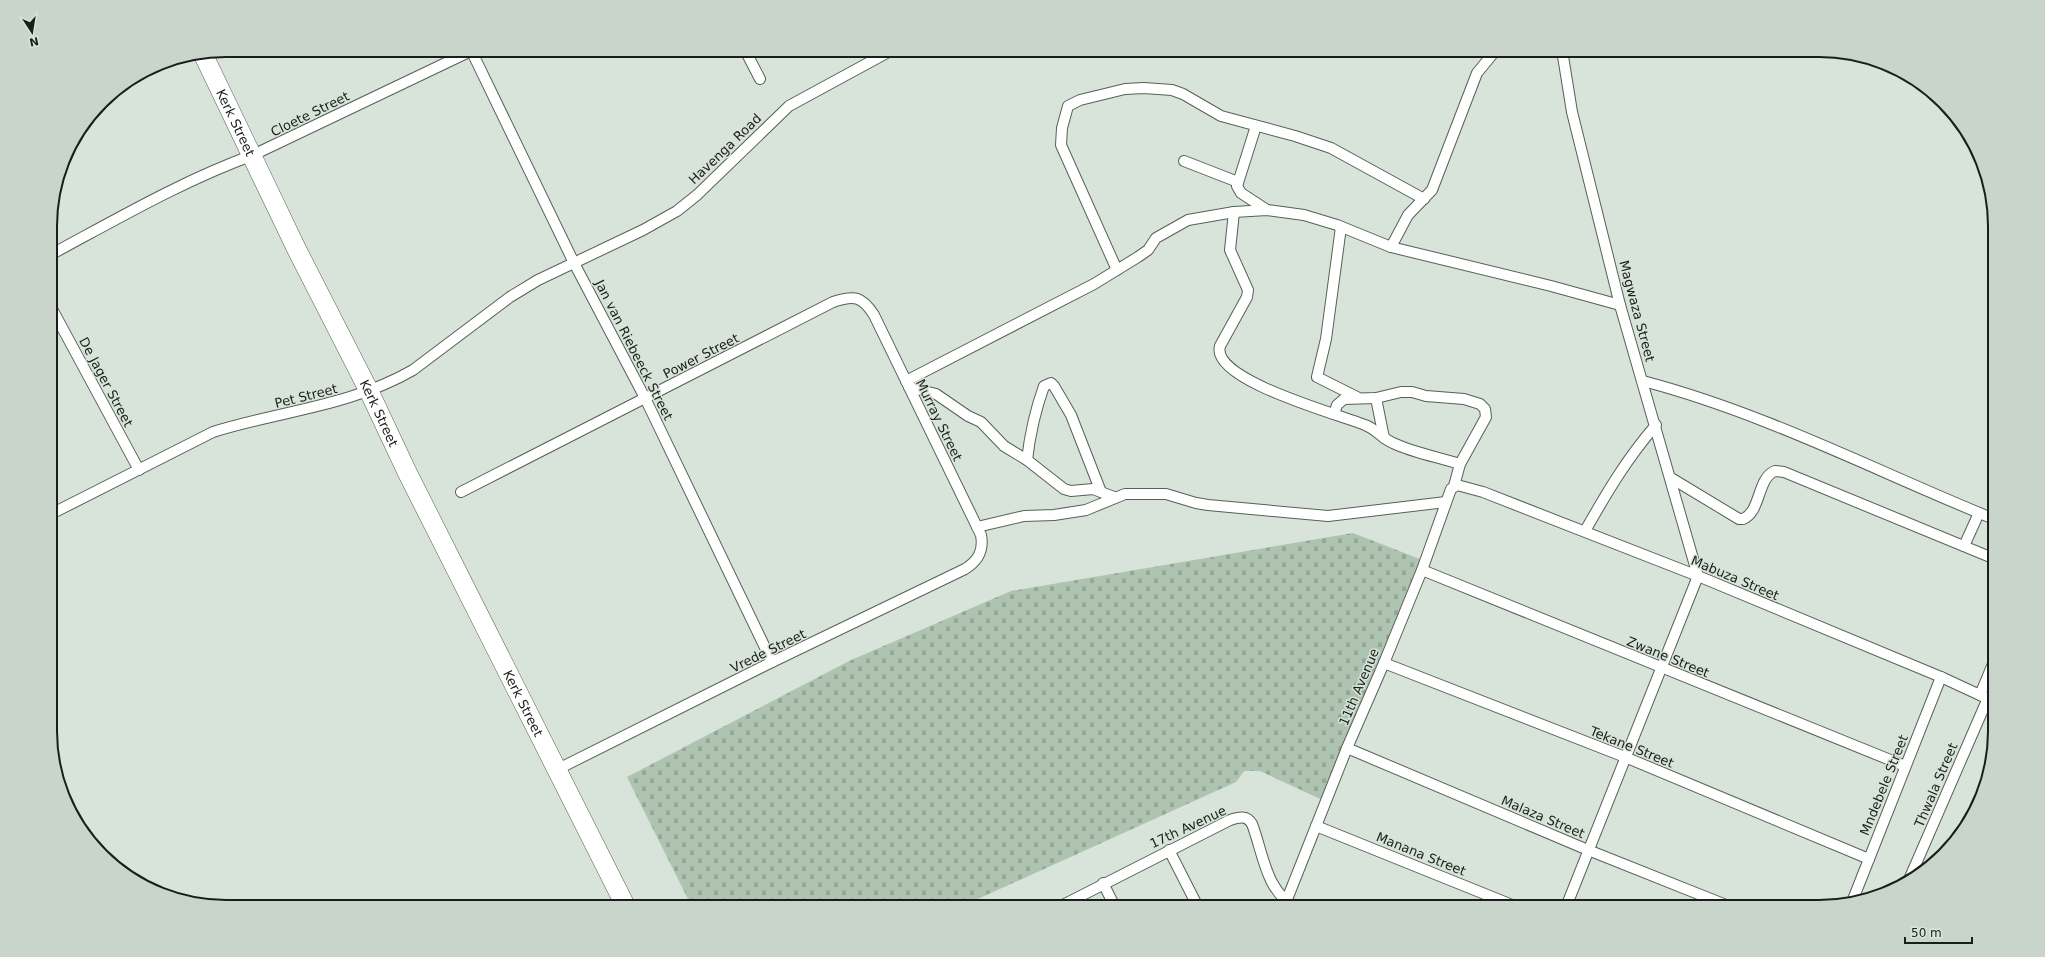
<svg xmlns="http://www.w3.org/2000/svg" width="2045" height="957" font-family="'DejaVu Sans',sans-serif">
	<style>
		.cemetery { fill: url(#cemetery-stones) }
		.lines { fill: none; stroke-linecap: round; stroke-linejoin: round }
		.street-casing { stroke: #566058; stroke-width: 12 }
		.highway-casing { stroke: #566058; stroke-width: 20 }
		.street { stroke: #fff; stroke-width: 10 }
		.highway { stroke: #fff; stroke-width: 19 }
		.labels { text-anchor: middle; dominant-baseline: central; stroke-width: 3; stroke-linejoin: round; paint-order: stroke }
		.street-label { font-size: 13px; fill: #1a1e1a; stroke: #d8e4da }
		.rim { fill: none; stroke: #1a1e1a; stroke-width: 2 }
	</style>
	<defs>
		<pattern id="cemetery-stones" width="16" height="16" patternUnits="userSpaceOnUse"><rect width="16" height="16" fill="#aec4b1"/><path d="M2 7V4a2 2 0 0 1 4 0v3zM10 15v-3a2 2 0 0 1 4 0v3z" fill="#95a898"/></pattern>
	</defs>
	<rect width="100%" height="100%" fill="#d8e4da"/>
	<polygon class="cemetery" points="1353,533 1425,561 1329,803 1260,771 1244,771 1236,782 960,907 692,907 627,777 849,661 1011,591"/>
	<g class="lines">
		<g class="street-casing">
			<g id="street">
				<polyline points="471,50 574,263 645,398 772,662"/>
				<polyline points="745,50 760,79"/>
				<polyline points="1562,50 1572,112 1620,305 1698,576"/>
				<polyline points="1256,126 1237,186 1241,193 1267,210"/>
				<polyline points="1184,161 1238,182"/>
				<path d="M1234 212 1230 250 1248 290 1247 297 1220 346C1210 380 1341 415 1365 425 1376 429 1383 439 1393 443 1414 453 1438 457 1460 464"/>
				<polyline points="1341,227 1326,339 1317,377 1357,397"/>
				<polyline points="1391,247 1408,215 1432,190 1477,73 1496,50"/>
				<path d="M50 255C117 219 182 181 253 155L473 50"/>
				<polyline points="1117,270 1061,145 1062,128 1068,106 1080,100 1125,89 1144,88 1172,90 1183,94 1221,116 1295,136 1331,148 1424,199"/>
				<polyline points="51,307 139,470"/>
				<polyline points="906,381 1094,284 1138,257 1148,250 1156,238 1188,220 1234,212 1267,210 1304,215 1337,225 1391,247 1551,286 1620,305"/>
				<path d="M1643 381C1765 413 1878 472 1994 519"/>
				<polyline points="909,387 936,394 968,416 981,422 1004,446 1027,460 1064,489 1071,491 1093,489 1114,497"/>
				<polyline points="1376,398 1384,438"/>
				<polyline points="1334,414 1337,405 1344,399 1376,398 1401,392 1412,392 1426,396 1464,399 1480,404 1485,409 1486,417 1460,464 1454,486"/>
				<path d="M1027 460C1030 434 1035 411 1044 386L1051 383 1054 386 1071 415 1101 492"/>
				<path d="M1671 478 1739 519H1743C1761 512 1757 478 1775 471L1784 472 1995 559"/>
				<path d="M461 492 833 302C854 295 862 296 874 315L981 535C984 551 978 561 965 569L772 662 558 769"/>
				<path d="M51 514 213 432C280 411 351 406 413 370L510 297 538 280 643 230 677 211 697 195 789 106 892 50"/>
				<polyline points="977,527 1024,516 1054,515 1086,510 1125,494 1166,494 1196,503 1208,505 1328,516 1446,502"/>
				<path d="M1585 531C1606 494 1627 458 1656 425"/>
				<polyline points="1964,546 1979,513"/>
				<polyline points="1422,570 1905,766"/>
				<polyline points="1384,663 1625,757 1869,859"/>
				<polyline points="1980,695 1995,659"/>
				<polyline points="1347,748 1588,850 1731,907"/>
				<polyline points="1316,826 1517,907"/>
				<polyline points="1169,850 1198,907"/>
				<polyline points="1908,882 1988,698"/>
				<polyline points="1103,883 1115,907"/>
				<polyline points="1852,902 1941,677"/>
				<path d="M1059 907 1230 820C1239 817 1247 815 1252 824 1263 852 1266 894 1297 907"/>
				<polyline points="1284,907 1347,748 1384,663 1422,570 1451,489 1457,485 1483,492 1698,576 1941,677 1995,702"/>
				<polyline points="1566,907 1698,576"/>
			</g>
		</g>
		<g class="highway-casing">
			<g id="highway">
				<path id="s1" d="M203 54 297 250 369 391 407 472 626 907"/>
			</g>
		</g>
		<use href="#street" class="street"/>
		<use href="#highway" class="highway"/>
	</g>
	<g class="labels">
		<g class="street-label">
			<text transform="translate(310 114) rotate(-26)">Cloete Street</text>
			<text stroke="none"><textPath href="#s1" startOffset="76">Kerk Street</textPath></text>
			<text transform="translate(725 149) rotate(-44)">Havenga Road</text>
			<text transform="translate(1637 311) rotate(75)">Magwaza Street</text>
			<text transform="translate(634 350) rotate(63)">Jan van Riebeeck Street</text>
			<text transform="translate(701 356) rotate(-27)">Power Street</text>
			<text transform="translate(106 382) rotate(62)">De Jager Street</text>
			<text transform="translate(306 396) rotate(-14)">Pet Street</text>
			<text stroke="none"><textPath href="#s1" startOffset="400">Kerk Street</textPath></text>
			<text transform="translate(939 420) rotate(64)">Murray Street</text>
			<text transform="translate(1735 578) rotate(23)">Mabuza Street</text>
			<text transform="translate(768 651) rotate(-26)">Vrede Street</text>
			<text transform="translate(1668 657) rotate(22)">Zwane Street</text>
			<text transform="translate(1359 687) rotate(-67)">11th Avenue</text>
			<text stroke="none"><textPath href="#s1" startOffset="724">Kerk Street</textPath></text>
			<text transform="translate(1632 747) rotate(22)">Tekane Street</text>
			<text transform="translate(1884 785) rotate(-68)">Mndebele Street</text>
			<text transform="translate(1936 785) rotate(-67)">Thwala Street</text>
			<text transform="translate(1543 817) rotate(23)">Malaza Street</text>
			<text transform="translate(1188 827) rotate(-25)">17th Avenue</text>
			<text transform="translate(1421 854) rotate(22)">Manana Street</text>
		</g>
	</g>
	<path d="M0 0H2045V957H0ZM226 57H1819A169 169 0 0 1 1988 226V731A169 169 0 0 1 1819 900H226A169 169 0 0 1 57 731V226A169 169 0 0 1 226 57Z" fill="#c9d4cb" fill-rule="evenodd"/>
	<path class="rim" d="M226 57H1819A169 169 0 0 1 1988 226V731A169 169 0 0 1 1819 900H226A169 169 0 0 1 57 731V226A169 169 0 0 1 226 57Z"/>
	<g transform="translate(32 32) rotate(168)" stroke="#d8e4da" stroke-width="3" paint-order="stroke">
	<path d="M0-3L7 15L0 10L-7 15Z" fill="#1a1e1a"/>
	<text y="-6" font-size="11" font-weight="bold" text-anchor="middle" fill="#1a1e1a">N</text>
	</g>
	<path d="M1905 937v6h67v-6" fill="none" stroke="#1a1e1a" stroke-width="2"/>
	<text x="1911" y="937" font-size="12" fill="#1a1e1a" stroke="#d8e4da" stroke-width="3" paint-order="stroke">50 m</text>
</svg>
